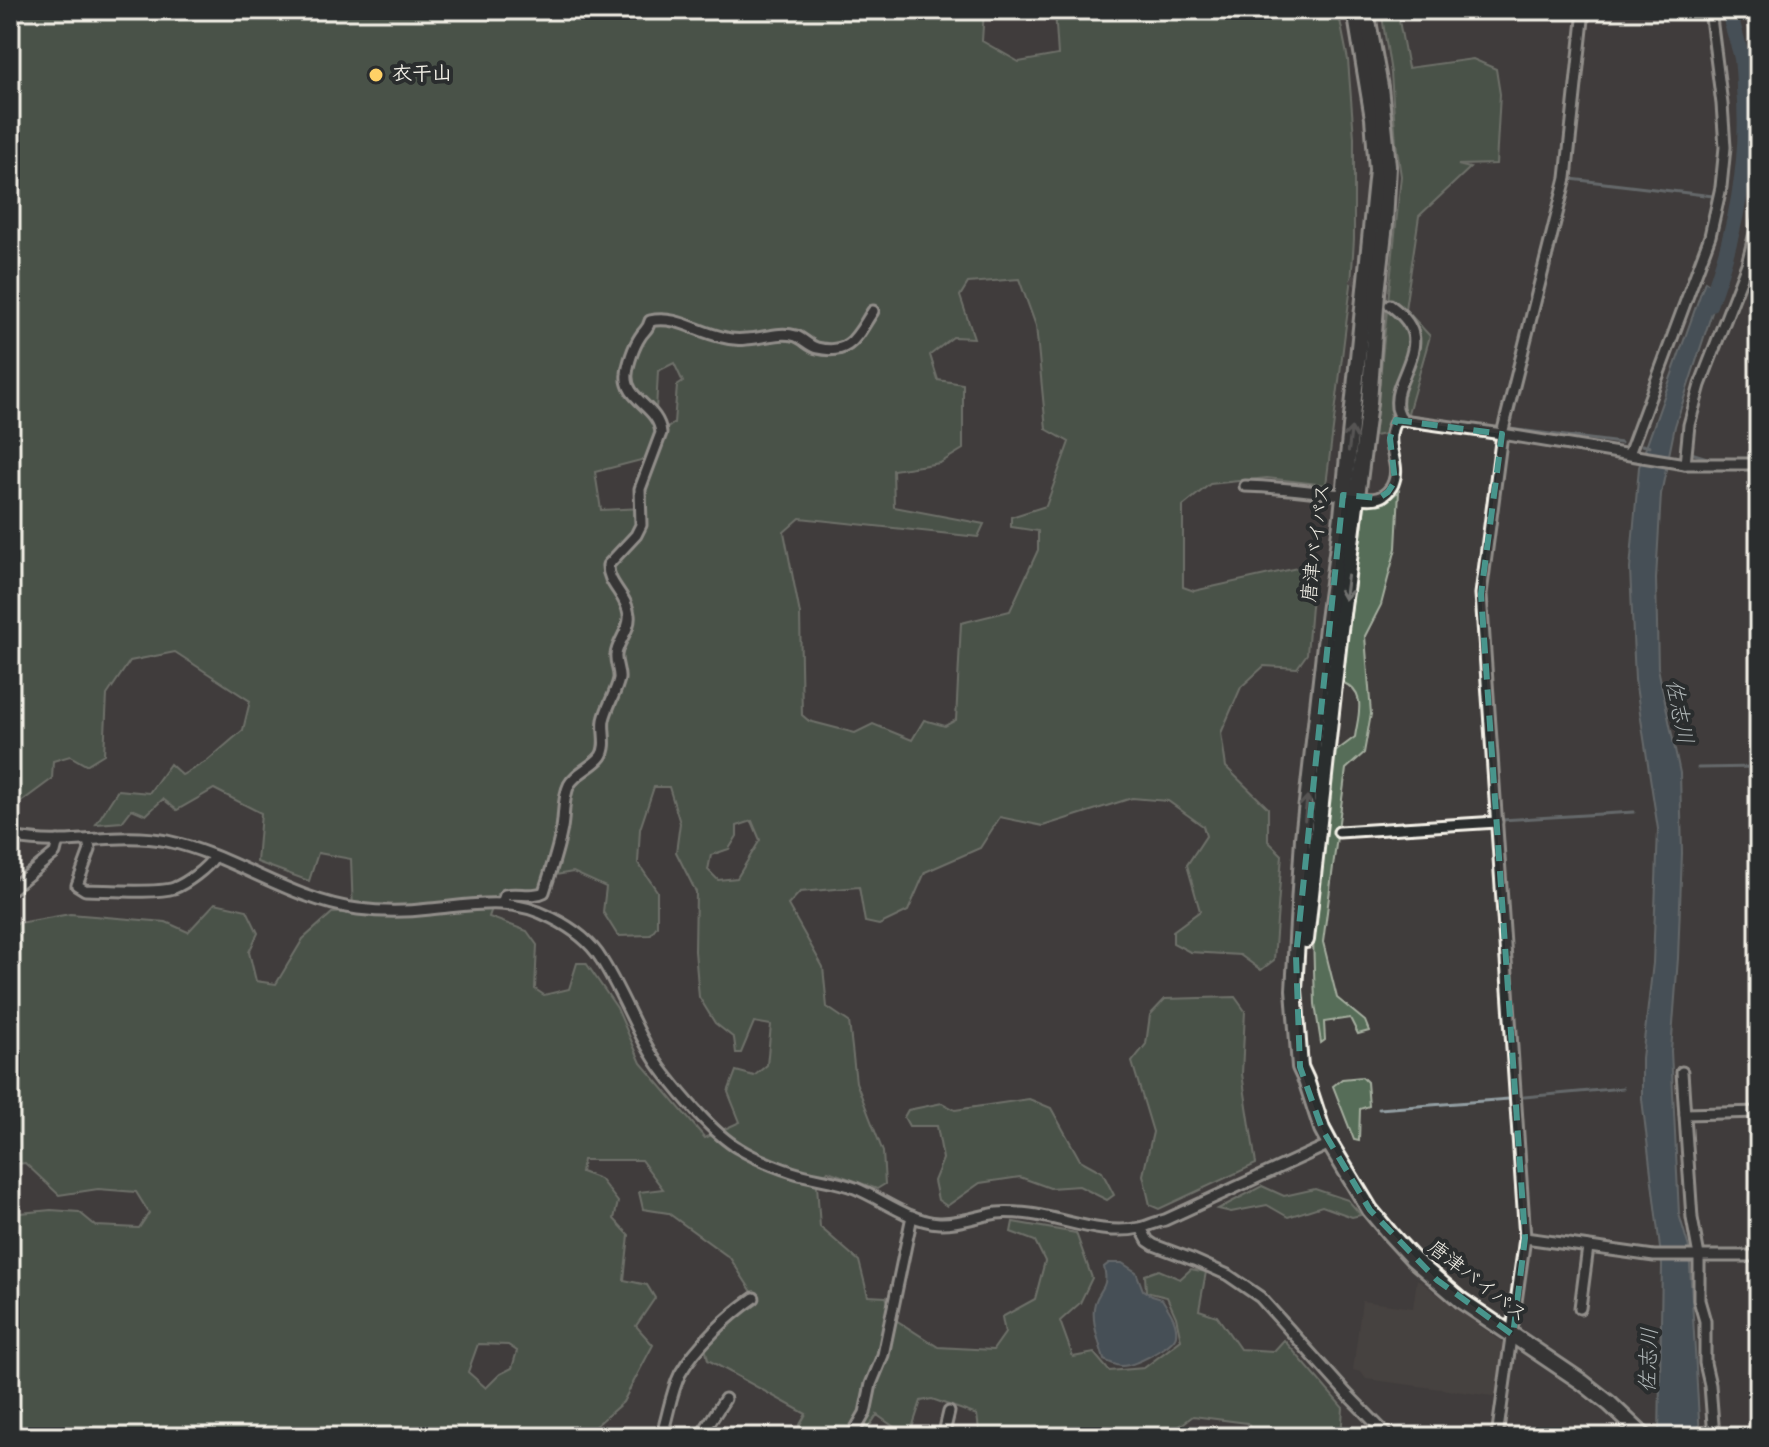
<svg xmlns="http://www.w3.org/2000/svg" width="1769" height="1447" font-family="Kalam,'Klee One',sans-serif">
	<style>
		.built { fill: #504845 }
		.green { fill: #576d58; stroke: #a6afa0; stroke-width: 2; fill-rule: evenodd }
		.water { fill: #506674; stroke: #929ea2; stroke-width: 2 }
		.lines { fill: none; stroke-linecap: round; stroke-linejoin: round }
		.stream { stroke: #929ea2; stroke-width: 3 }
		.river { stroke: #506674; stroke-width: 16 }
		.minor-tunnel { stroke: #5b5856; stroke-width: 9; stroke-dasharray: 9 4.5; stroke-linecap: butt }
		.minor-casing { stroke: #f4f1e8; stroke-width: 15 }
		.highway-casing { stroke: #f4f1e8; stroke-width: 20 }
		.minor { stroke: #2a2d2e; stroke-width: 9 }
		.highway { stroke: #2a2d2e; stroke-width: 14 }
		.oneway { stroke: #71726f }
		.marked { fill: none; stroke: #48958c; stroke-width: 6; stroke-dasharray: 16 10; stroke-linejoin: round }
		.poi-dot { fill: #ffd166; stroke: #2a2d2e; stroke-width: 3 }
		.labels { text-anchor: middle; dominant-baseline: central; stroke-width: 8; stroke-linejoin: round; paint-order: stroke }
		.poi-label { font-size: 20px; font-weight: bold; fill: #f4f1e8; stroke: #2a2d2e; text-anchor: start }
		.street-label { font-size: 20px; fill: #f4f1e8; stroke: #2a2d2e }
		.water-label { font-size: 22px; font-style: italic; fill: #b2b9ba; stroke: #2a2d2e }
	</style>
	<rect width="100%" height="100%" fill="#403d3c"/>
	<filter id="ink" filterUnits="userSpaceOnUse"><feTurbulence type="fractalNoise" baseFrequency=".0125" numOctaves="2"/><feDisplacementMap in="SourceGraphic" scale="16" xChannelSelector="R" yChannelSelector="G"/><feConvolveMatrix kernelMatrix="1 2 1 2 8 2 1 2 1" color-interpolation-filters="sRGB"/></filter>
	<g filter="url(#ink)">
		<polygon class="built" points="1417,1279 1507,1346 1500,1397 1366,1379 1361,1372 1353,1370 1362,1301 1413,1308"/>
		<g class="green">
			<path d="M10 10H984L982 41 1019 62 1058 55 1055 10H1338L1348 60 1354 137V239L1351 285 1326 485 1267 478 1210 484 1183 506V587L1194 591 1306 566 1314 570 1307 654 1297 668 1264 666 1241 687 1221 733 1226 767 1268 808V841L1282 855 1274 960 1261 970 1240 955 1190 952 1173 943V931L1200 911 1187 865 1206 836 1203 826 1168 801 1132 798 1043 826 1000 817 980 848 925 872 908 911 879 925 865 922 859 887 800 892 788 905 823 967 827 1007 849 1022 856 1082 883 1152 885 1184 877 1189 828 1171 817 1185 820 1227 859 1261 868 1296 886 1297 896 1320 938 1347 993 1350 1005 1333 1002 1317 1035 1299 1045 1261 1035 1241 1011 1232 1013 1222 1076 1233 1092 1278 1080 1303 1060 1321 1073 1357 1094 1353 1109 1371 1144 1368 1181 1340 1176 1317 1167 1297 1146 1292 1145 1275 1159 1270 1180 1279 1191 1269 1206 1272 1199 1310 1217 1316 1240 1349 1274 1351 1284 1340 1343 1408 1341 1437H1257L1247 1423 1193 1416 1177 1428 1174 1437H980L977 1415 932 1399 921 1401 909 1437H892L894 1427 877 1415 862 1437 840 1434 832 1437H793L806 1414 708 1360 705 1347 754 1295 730 1258 668 1213 643 1209 639 1192 663 1189 641 1160H583L581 1172 600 1179 618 1202 614 1219 629 1235 624 1280 647 1285 655 1298 636 1326 653 1345 623 1402 590 1431 591 1437H10V1214L51 1210 79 1212 96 1226 139 1228 149 1213 136 1192 98 1189 59 1195 25 1163 10 1165V923L13 924 70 914 166 922 188 932 215 903 247 910 258 933 249 952 256 981 276 984 303 939 332 913 353 912 351 859 318 853 309 881 257 862 261 813 214 789 177 810 163 799 146 815 132 809 122 822 96 824 118 790 149 793 170 764 182 775 207 761 243 730 250 701 175 652 130 661 107 695 104 754 86 765 70 756 53 761 52 779 10 810ZM1019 279 1036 326 1046 429 1069 442 1046 506 1011 517V527L1038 531V550L1010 611 961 623 956 720 945 726 924 720 912 740 873 724 855 733 809 721 802 715 800 614 784 532 800 518 978 537 984 524 894 507 893 470 940 463 963 449V384L938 380 930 355 953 337 974 338 960 296 968 283ZM674 363 683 382 677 386 674 423 665 430 644 489V508L601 510 595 472 645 459 660 420 656 411 658 371ZM654 787H669L680 823 676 852 696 892 695 951 699 997 715 1023 734 1038 736 1053H741L754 1022 771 1025 767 1065 754 1076 736 1071 728 1092 740 1122 705 1138 641 1063 617 1008 586 963H577L569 989 544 995 535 989 537 945 527 931 489 917 497 894 537 896 544 877 573 872 606 887 603 912 618 936 650 935 657 926V891L638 863 640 829ZM752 821 760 840 737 878 718 880 708 870 711 855 729 849 737 836V826ZM478 1344 508 1345 517 1351 512 1368 500 1374 486 1388 468 1372Z"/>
			<polygon points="1381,10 1397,10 1408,68 1473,59 1496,69 1500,94 1496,164 1458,165 1470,168 1419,216 1405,309 1430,336 1408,413 1390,414 1386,434 1374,436 1401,176 1396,143 1391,73"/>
			<path d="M1399 491 1396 548 1381 605 1365 636 1371 714 1364 753 1346 769 1323 942 1337 998 1365 1021 1369 1031 1358 1034 1350 1018 1324 1022 1325 1040 1321 1043 1315 1004 1313 935 1335 752 1355 737C1358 715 1368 693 1342 682L1365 505 1385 503Z"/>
			<polygon points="1235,997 1245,1011 1242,1074 1256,1164 1159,1209 1150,1205 1143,1175 1153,1132 1132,1062 1146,1044 1150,1015 1165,999"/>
			<polygon points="1362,1077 1367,1082 1369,1106 1360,1109 1359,1141 1354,1140 1333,1086 1342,1079"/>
			<polygon points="1029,1099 1051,1108 1080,1160 1102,1172 1114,1195 1107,1200 1079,1186 1050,1188 1020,1177 980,1183 947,1206 938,1200 934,1181 943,1159 937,1126 909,1126 904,1117 908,1110 942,1103 955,1110"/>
			<polygon points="1262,1186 1284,1196 1315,1189 1348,1200 1361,1215 1352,1217 1322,1206 1288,1217 1267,1205 1231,1212 1218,1209"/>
		</g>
		<g class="water">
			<polygon points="1705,281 1719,291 1675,426 1661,494 1656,579 1658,668 1680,773 1682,853 1678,958 1671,1051 1679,1214 1689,1248 1700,1437 1659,1437 1662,1265 1642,1099 1642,1058 1653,963 1658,829 1635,680 1630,569 1639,467"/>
			<path d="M1109 1263H1122L1136 1272 1143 1290 1152 1296 1162 1299C1168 1309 1178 1321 1176 1335 1174 1346 1134 1366 1122 1366 1116 1366 1109 1362 1104 1360 1100 1344 1090 1320 1095 1303 1100 1287 1109 1289 1104 1267Z"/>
		</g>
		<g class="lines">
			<g class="stream">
				<polyline points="1571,179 1713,196"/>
				<polyline points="1510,429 1621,443"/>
				<polyline points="1642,445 1650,447"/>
				<polyline points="1691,453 1707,458 1759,459"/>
				<polyline points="1698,768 1759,767"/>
				<polyline points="1501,820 1634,812"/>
				<polyline points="1524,1097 1623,1088"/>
				<polyline points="1379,1109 1509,1099"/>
			</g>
			<path class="river" d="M1709 305C1735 235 1751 163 1744 88 1744 78 1743 68 1742 58 1738 42 1732 26 1729 10"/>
			<polyline class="minor-tunnel" points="1352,278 1390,305"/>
			<g class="minor-casing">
				<g id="minor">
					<polyline points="1753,10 1759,58"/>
					<path d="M1390 305C1425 331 1415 348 1401 383 1398 390 1396 400 1397 408 1398 412 1400 416 1402 420"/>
					<polyline points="1629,454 1710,236 1721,187 1725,147 1722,104 1710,10"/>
					<polyline points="1685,464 1689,425 1700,385 1747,264 1759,217"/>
					<path d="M1245 486C1274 487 1303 490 1333 494 1346 495 1363 501 1377 498 1384 497 1392 489 1394 481 1401 461 1382 444 1396 420H1402L1502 434 1685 464H1759"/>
					<polyline points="1339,832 1497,822"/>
					<path d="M10 837C27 840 45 842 62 841 97 840 133 834 167 841 233 855 290 900 358 909 382 912 406 912 430 909 474 905 510 896 552 918 570 927 590 941 601 959 625 996 638 1039 665 1074 682 1096 714 1134 738 1148 754 1158 774 1166 792 1172 813 1179 835 1180 855 1188 882 1199 909 1221 939 1223 959 1224 978 1216 997 1213 1007 1212 1020 1213 1030 1214 1066 1219 1103 1236 1140 1228 1148 1226 1156 1222 1165 1220L1330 1144"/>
					<path d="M88 840 90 850 77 885 85 890C105 890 156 894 174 888 187 883 207 868 214 857"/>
					<polyline points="10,890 55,853 58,841"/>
					<path d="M502 903 505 895C518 892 533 898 544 892 550 873 557 853 561 833 565 818 562 799 569 785 576 772 593 767 601 756 608 745 602 732 604 720 607 706 616 693 619 679 620 671 615 663 616 655 617 642 631 629 629 615 627 595 607 584 608 565L636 535 641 525 640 489 661 433C659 406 624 400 627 374 628 363 634 346 640 337 644 330 648 330 650 321 676 315 697 332 722 337 729 339 739 340 746 339 763 339 778 331 796 336 804 339 809 346 817 348 851 356 857 335 873 311"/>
					<polyline points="1682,1072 1692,1218 1699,1256 1699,1300 1705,1321 1705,1363 1710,1385 1714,1437"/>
					<polyline points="1685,1114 1759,1112"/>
					<polyline points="1141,1228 1148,1241 1154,1245 1194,1260 1228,1275 1260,1297 1347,1394 1389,1437"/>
					<polyline points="1525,1238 1654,1256 1759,1256"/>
					<polyline points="1580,1308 1588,1247"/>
					<path d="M678 1437 664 1427C669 1410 672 1390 680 1374 696 1346 728 1316 754 1298"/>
					<polyline points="700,1437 725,1399"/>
					<polyline points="851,1437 865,1413 871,1384 883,1355 912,1216"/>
					<polyline points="943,1437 949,1412"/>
					<polyline points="1497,1437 1525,1238 1481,594 1502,434 1566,178 1584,10"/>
				</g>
			</g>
			<g class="highway-casing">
				<g id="highway">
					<polyline points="1355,10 1373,118 1377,170 1342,516 1327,627 1303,838 1294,990 1300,1067 1306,1080 1322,1129 1330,1144 1370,1210 1390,1234 1413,1259 1462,1301 1582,1382 1610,1404 1645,1437"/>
					<polyline points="1306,940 1340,630 1369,403 1377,293 1385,224 1388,166 1386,144 1380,87 1366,10"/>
				</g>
			</g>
			<use href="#minor" class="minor"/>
			<use href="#highway" class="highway"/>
		</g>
		<defs><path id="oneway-shaft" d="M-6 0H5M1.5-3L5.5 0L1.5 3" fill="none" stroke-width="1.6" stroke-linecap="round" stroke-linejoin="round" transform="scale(2)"/></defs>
		<g class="oneway">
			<use href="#oneway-shaft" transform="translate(1350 439) rotate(-83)"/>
			<use href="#oneway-shaft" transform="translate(1346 588) rotate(97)"/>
			<use href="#oneway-shaft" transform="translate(1306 808) rotate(-84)"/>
		</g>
	</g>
	<path d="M0 0H1769V1447H0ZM1396 420 1502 434 1481 594 1525 1238 1513 1335 1437 1280 1370 1210 1322 1129 1300 1067 1296 956 1343 495 1379 498 1388 492 1395 481 1390 438Z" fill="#403d3c" fill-opacity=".55" fill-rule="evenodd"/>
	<path class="marked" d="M1396 420 1502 434 1481 594 1525 1238 1513 1335 1437 1280 1370 1210 1322 1129 1300 1067 1296 956 1343 495 1379 498 1388 492 1395 481 1390 438Z"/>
	<circle class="poi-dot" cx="376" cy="75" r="8"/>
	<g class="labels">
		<g class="poi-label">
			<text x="392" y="75">衣干山</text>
		</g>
		<g class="street-label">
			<text transform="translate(1317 543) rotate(-83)">唐津バイパス</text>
			<text transform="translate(1477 1282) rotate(38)">唐津バイパス</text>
		</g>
		<g class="water-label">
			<text transform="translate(1678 712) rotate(79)">佐志川</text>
			<text transform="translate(1650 1360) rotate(-88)">佐志川</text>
		</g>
	</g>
	<rect width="1769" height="1447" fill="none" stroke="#2a2d2e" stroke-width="40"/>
	<rect x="20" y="20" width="1729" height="1407" fill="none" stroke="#f4f1e8" stroke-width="3" filter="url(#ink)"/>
</svg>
